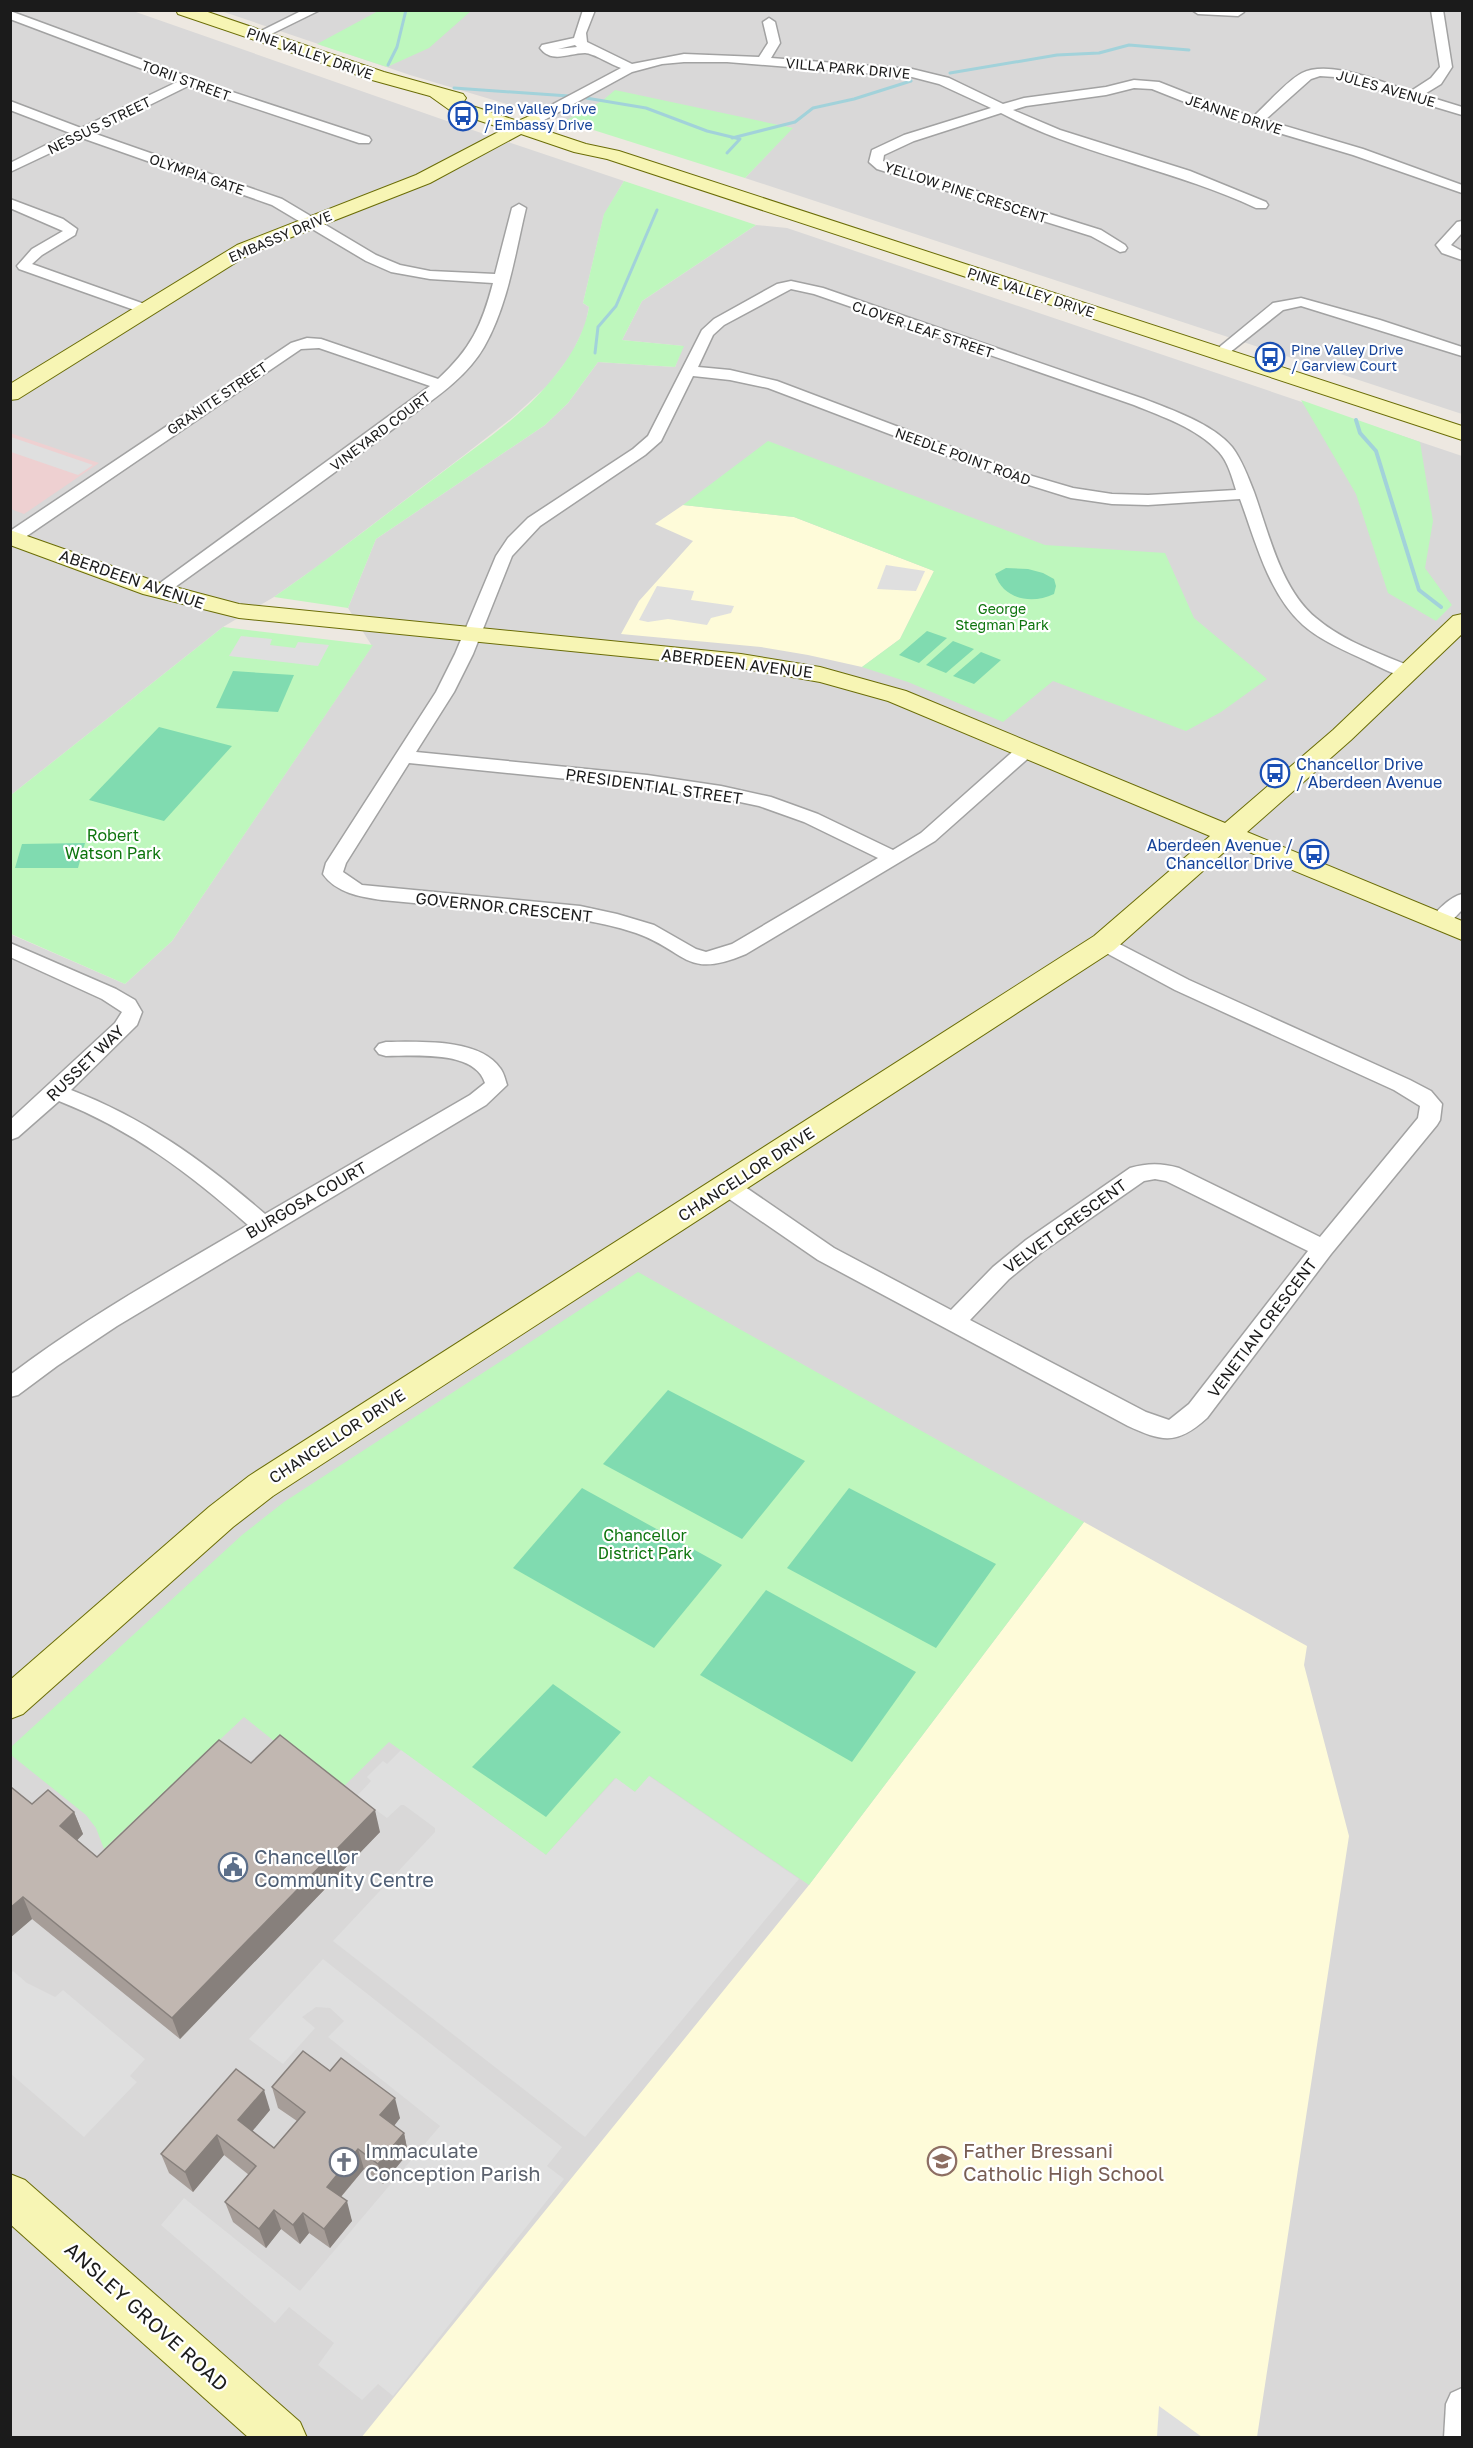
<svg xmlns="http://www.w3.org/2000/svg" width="1473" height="2448" font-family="'Golos Text',sans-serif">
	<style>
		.residential { fill: #d9d8d8 }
		.commercial { fill: #eed0d1 }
		.education { fill: #fefbd9 }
		.park { fill: #bef7bd }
		.pitch { fill: #80dbb0 }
		.parking { fill: #dfdfdf }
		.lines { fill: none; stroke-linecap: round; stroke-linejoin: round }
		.stream-far1 { stroke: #a2d2da; stroke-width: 3 }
		.stream { stroke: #a2d2da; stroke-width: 4 }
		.street-casing { stroke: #a2a2a2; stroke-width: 3 }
		.secondary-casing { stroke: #6b6d07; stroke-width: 2 }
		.street { fill: #fff; fill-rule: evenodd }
		.secondary { fill: #f7f5b4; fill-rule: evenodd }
		.wall { fill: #a69d98 }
		.shaded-wall { fill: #87807c }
		.building { fill: #c1b7b1; stroke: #87807c; stroke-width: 1.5 }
		.labels { text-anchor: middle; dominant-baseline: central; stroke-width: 4.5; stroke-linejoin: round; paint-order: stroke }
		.far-street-label { font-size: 14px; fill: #1b1b1b; stroke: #fff }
		.far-transit-label { font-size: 14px; fill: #164399; stroke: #fff; text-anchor: start }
		.far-park-label { font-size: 14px; fill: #0e750e; stroke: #fff }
		.street-label { font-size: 16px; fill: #1b1b1b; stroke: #fff }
		.transit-label { font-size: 16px; fill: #164399; stroke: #fff; text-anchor: start }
		.park-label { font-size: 16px; fill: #0e750e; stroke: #fff }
		.near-service-label { font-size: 20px; fill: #4e5e75; stroke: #fff; text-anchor: start }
		.near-worship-label { font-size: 20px; fill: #5b616d; stroke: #fff; text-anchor: start }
		.near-education-label { font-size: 20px; fill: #785e54; stroke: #fff; text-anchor: start }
		.near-street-label { font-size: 20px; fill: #1b1b1b; stroke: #fff }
	</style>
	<rect width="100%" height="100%" fill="#ede8e1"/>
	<g class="residential">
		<polygon points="11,11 133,11 484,134 624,181 604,215 583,303 589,307 585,326 571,355 548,385 513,417 463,456 318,566 274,597 223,627 11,795"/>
		<polygon points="221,11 1462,11 1462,414 745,178 792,128 602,101 567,122 410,75"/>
		<polygon points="756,225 787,228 1462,456 1462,2437 11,2437 10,934 125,984 172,941 372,646 348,608 376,539 545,425 568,403 598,362 675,367 683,346 622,340 642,301"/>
	</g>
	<polygon class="commercial" points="10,433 99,463 24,514 11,509"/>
	<g class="education">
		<polygon points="683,505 794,517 934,571 900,639 862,667 808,655 761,647 621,634 639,601 693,541 655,524"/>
		<polygon points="1084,1522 1307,1646 1304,1665 1349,1836 1257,2437 361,2438 809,1885"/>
	</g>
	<g class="park">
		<polygon points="380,10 471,10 471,11 429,48 387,67 317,44"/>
		<polygon points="615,90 793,128 745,178 565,121 602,101"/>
		<path d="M624 181 756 225 642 301 622 340 684 346 675 367 598 362 568 403 545 425 376 539 348 608 274 597C329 559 382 517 436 477 474 448 518 420 549 383 568 361 584 336 589 307L583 303 604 214Z"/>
		<polygon points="1301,400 1420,442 1433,521 1425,568 1452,605 1436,621 1388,593 1356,494"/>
		<polygon points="768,441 1045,545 1165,553 1194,618 1267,679 1221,712 1186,731 1053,681 1003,722 908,682 862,667 900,639 934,571 794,517 683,505"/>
		<polygon points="223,627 373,645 172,941 125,984 11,934 11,795"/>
		<polygon points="638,1272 1084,1522 809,1885 650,1776 635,1792 615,1778 546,1855 389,1742 338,1792 244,1717 104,1849 96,1828 86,1815 11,1755 11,1747 242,1535 284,1502"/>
	</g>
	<g class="pitch">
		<path d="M1006 568 1028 569 1043 573 1054 579 1056 586 1054 594C1031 605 1003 599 995 574Z"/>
		<polygon points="927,631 947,638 919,663 899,655"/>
		<polygon points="953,641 974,649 946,673 926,665"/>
		<polygon points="981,652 1001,660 974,684 953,676"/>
		<polygon points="233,671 294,675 278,712 216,708"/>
		<polygon points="159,727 232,746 164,821 89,800"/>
		<polygon points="85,843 78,868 15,868 22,844"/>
		<polygon points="668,1390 805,1461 742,1539 603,1464"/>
		<polygon points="582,1488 722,1565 654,1648 513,1568"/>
		<polygon points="849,1488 996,1564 936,1648 787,1568"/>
		<polygon points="766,1590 916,1672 852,1762 700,1675"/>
		<polygon points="553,1684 621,1732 546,1817 472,1767"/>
	</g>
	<g class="parking">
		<polygon points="11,437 93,465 78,475 11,452"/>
		<polygon points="886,565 925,571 916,591 877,589"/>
		<polygon points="657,586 694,591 691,600 734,606 731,613 711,618 707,625 668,619 648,622 639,620"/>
		<polygon points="241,636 272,639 270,645 295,648 298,642 329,645 318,666 229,656"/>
		<polygon points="401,1750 546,1855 616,1778 635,1792 649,1776 799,1879 585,2137 333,1941 435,1832 435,1828 404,1805 401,1805 387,1818 357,1796 371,1781 367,1777 383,1761 387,1764"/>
		<polygon points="323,1959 562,2147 547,2166 564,2179 393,2396 378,2384 362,2400 318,2365 334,2343 289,2307 275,2323 161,2225 184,2198 300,2291 440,2126 328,2037 344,2021 330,2008 316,2007 302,2017 315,2028 283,2064 249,2039"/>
		<polygon points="13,1971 27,1983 55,1997 63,1990 145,2059 130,2076 137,2082 84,2137 11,2074 10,1974"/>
		<polygon points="1159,2406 1202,2437 1157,2437"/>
	</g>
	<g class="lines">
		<g class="stream-far1">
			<polyline points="388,65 397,47 406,10"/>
			<polyline points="950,73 1057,55 1099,53 1129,45 1189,50"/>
			<polyline points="454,88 569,96"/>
			<polyline points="586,98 646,108 707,131 740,139 727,153"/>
			<polyline points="732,138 795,122 813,108 854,99 911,81"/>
			<polyline points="595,353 598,327 616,306 657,210"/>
		</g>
		<polyline class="stream" points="1356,420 1360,433 1376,451 1419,590 1441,607"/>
		<g class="street-casing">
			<g id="street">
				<polygon points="303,10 320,10 261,39 253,39 251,36"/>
				<path d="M583 10H595L586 33 587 42 632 64 684 54 759 57 768 43 763 22 769 18 775 22 780 43 771 58 912 69 949 78 1003 104 1024 98 1106 87 1134 80 1159 82 1225 108 1253 117C1266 105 1288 80 1302 73 1330 59 1382 83 1411 91L1431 78 1440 67 1431 10H1443L1452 67 1441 84 1423 95 1462 107V115L1335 77 1320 76 1311 79 1265 120 1363 149 1462 185V193L1353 155 1215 114 1152 89 1134 88 1106 95 1026 106 1013 110 1060 130 1190 171 1266 202 1268 205 1266 208H1256C1173 169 1080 155 1001 113L914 141 884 155 883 161 887 163 1101 230 1125 245 1127 248 1125 251 1120 252 1091 236 877 169 869 162 872 150 904 135 991 108 939 84 912 77 727 62H684L662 64 632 72 537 124H527L525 121 527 118 621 68C612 65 593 53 585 53 569 53 552 64 540 48L542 45 574 38ZM575 45 577 47 558 49Z"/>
				<polygon points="1192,10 1243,10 1244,12 1238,16 1198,14"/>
				<path d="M10 11 205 83 369 137 371 140 369 143H359L188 86 93 133 282 199 376 255 400 265 430 271 495 274 512 208 519 204 526 208C515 254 508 305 484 347 464 382 424 405 393 429 318 486 240 540 164 595H152L149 591 430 386 319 348 301 349 18 542 10 543V531L291 343 307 338 321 339 438 379C471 349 482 325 493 283L430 279 391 272 366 261 272 205 82 138 10 172V163L70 133 10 110V101L81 128 177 82 10 19Z"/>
				<polygon points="10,199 63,219 77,229 75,235 42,255 32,264 150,306 152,309 150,312 140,312 19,269 17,266 32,249 63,231 10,208"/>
				<polygon points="1462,221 1462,233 1451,245 1462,251 1462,260 1442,253 1436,245 1457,222"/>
				<path d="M791 281 823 288 1144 399C1172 410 1213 424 1232 447 1242 460 1248 477 1254 492 1269 534 1281 589 1316 618 1344 642 1382 654 1414 668L1417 672 1414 676C1399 679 1381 667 1367 661 1346 651 1321 641 1303 625 1268 593 1256 542 1240 499L1148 505 1112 504 1071 498 1003 477 768 388 730 380 693 376 661 441 645 455 540 526 512 556 473 654 454 692 416 752 647 775 721 786 771 797 818 814 893 850 921 833 1019 746H1033L1035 750 1033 754 935 841 746 954C685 980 687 951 636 933 595 919 553 916 510 912 467 908 425 904 382 900 361 897 336 893 323 874L326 863 436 692 455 654 496 556 508 538 528 518 633 449 648 436 702 330 714 319 777 284ZM791 289 814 294 1134 405C1163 417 1197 428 1219 452 1228 462 1232 477 1236 490L1148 495 1112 494 1073 488 1015 471 777 381 730 370 698 367 713 335 724 325ZM409 763 647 787 721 798 759 806 804 822 878 858 732 944 706 952 696 949 654 925 617 914 580 906 362 885 343 872 346 863Z"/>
				<polygon points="1301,298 1380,320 1462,347 1462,356 1301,306 1283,310 1224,357 1214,357 1211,354 1273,303"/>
				<path d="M1462 894V910C1453 919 1446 929 1432 926L1429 921C1436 911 1450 897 1462 894Z"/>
				<path d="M1104 936 1189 980 1410 1080 1431 1091 1442 1104 1440 1120 1437 1125 1331 1254 1207 1418C1177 1445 1163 1442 1128 1426L818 1260 719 1192 716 1186 719 1180 727 1178 735 1180 834 1248 951 1310 993 1267 1026 1240 1130 1168C1148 1163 1161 1163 1179 1168L1320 1237 1418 1118 1420 1106 1394 1090 1175 990 1097 948 1094 943 1097 938ZM1155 1179 1166 1181 1308 1251 1189 1404 1169 1420 1146 1412 970 1320 1009 1279 1042 1252 1144 1181Z"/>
				<path d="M10 943 116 989 135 1000 142 1012 137 1025 71 1090C145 1118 206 1163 265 1214L470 1095 485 1083C475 1050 414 1056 386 1056L379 1054 375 1049 379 1044 386 1042C419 1042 479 1038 500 1068 504 1073 505 1079 507 1085L486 1105 117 1326 57 1366 18 1395 10 1397V1375C85 1318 168 1272 248 1225 190 1174 131 1129 59 1101L18 1137 10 1140V1120L115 1023 122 1012 102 999 10 957Z"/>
				<polygon points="1462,2388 1462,2438 1444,2438 1446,2404 1451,2393"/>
			</g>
		</g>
		<g class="secondary-casing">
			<g id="secondary">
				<polygon points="176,10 202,10 384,72 463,94 466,98 463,103 518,121 532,115 539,117 541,121 535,127 586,144 619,151 1462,426 1462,440 607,159 574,152 521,134 430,183 251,253 18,399 10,400 10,384 237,245 416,175 504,129 451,111 430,96 372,80 178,14"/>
				<polygon points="10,530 160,583 239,604 741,654 820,667 906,691 1225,823 1333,730 1453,616 1462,614 1462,634 1351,740 1247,832 1462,921 1462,940 1232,845 1114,950 273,1496 233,1527 23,1714 10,1719 10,1680 209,1507 249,1476 1094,936 1210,836 888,701 820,682 741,668 239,618 143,594 10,545"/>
				<polygon points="10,2174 25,2180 300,2422 307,2438 249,2438 10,2224"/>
			</g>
		</g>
		<use href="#street" class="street"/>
		<use href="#secondary" class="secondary"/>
	</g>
	<g class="wall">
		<polygon points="251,1763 380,1832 180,2039 32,1919 11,1937 10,1937 10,1789 32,1804 74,1812 83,1834 77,1840 97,1857"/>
		<polygon points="330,2071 400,2118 394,2126 404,2133 408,2153 383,2184 364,2169 341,2197 352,2221 330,2248 309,2233 300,2244 281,2229 266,2248 233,2222 225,2202 249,2175 224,2155 193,2192 169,2173 161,2154 270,2110 252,2131 274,2148 297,2121 278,2108 272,2087"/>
	</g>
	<g class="shaded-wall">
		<polygon points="375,1810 380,1832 180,2039 172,2018"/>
		<polygon points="74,1812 83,1834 69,1849 60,1826"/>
		<polygon points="23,1897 32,1919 11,1937 10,1935 10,1908"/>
		<polygon points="264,2090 270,2110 245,2140 238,2120"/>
		<polygon points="395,2098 400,2118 386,2136 380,2115"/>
		<polygon points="404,2133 408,2153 383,2184 378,2164"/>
		<polygon points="217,2135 224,2155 193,2192 185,2172"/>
		<polygon points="358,2149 364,2169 333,2206 327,2187"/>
		<polygon points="347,2201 352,2221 330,2248 324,2229"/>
		<polygon points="274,2210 281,2229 266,2248 259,2229"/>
		<polygon points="303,2213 309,2233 300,2244 293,2225"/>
	</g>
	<g class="building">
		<polygon points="280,1735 375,1810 172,2018 23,1897 10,1908 10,1789 12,1788 32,1804 48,1790 74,1812 60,1826 97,1857 219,1740 251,1763"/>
		<polygon points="303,2051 330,2071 341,2058 395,2098 380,2115 404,2133 378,2164 358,2149 327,2187 347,2201 324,2229 303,2213 293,2225 274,2210 259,2229 225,2202 256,2166 217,2135 185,2172 161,2154 236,2069 264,2090 238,2120 274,2148 305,2112 272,2087"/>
	</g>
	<defs>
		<g id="bus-ring" transform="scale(1.5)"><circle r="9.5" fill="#fff" stroke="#1a4fb4" stroke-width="1.5"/><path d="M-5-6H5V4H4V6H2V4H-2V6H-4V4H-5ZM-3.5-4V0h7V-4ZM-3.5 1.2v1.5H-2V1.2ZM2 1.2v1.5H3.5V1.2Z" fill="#1a4fb4"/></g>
		<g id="civic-ring" transform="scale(1.5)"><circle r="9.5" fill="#fff" stroke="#5c6f8a" stroke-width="1.5"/><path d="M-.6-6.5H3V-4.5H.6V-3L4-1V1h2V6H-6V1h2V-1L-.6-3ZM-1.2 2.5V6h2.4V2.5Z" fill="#5c6f8a"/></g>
		<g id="school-ring" transform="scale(1.5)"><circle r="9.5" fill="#fff" stroke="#8d6e63" stroke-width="1.5"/><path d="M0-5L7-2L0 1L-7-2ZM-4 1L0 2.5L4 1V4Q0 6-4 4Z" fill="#8d6e63"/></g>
		<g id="church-ring" transform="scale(1.5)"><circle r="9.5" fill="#fff" stroke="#6b7280" stroke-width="1.5"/><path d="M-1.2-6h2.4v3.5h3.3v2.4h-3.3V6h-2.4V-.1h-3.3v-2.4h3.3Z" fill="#6b7280"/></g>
	</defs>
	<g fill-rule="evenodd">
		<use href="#bus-ring" x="463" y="116"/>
		<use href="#bus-ring" x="1270" y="357"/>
		<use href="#bus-ring" x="1275" y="773"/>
		<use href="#bus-ring" x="1314" y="854"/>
		<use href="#civic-ring" x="233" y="1867"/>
		<use href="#school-ring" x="942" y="2161"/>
		<use href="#church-ring" x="344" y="2162"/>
	</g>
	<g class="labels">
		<g class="far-street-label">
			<text transform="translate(310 53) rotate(19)">PINE VALLEY DRIVE</text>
			<text transform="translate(848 68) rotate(5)">VILLA PARK DRIVE</text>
			<text transform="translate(186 80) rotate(20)">TORII STREET</text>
			<text transform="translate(1386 88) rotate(16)">JULES AVENUE</text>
			<text transform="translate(1234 114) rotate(18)">JEANNE DRIVE</text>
			<text transform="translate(99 125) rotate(-26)">NESSUS STREET</text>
			<text transform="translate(197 174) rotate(19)">OLYMPIA GATE</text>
			<text transform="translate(966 192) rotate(18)">YELLOW PINE CRESCENT</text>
			<text transform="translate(280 236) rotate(-23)">EMBASSY DRIVE</text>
			<text transform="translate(1031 292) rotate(18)">PINE VALLEY DRIVE</text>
			<text transform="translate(923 329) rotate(19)">CLOVER LEAF STREET</text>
			<text transform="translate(217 398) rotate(-34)">GRANITE STREET</text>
			<text transform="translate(380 431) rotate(-37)">VINEYARD COURT</text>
			<text transform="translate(963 456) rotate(20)">NEEDLE POINT ROAD</text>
		</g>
		<g class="far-transit-label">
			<text x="484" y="108">Pine Valley Drive<tspan x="484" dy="16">/ Embassy Drive</tspan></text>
			<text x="1291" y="349">Pine Valley Drive<tspan x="1291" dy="16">/ Garview Court</tspan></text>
		</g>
		<g class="far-park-label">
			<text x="1002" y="608">George<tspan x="1002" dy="16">Stegman Park</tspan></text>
		</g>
		<g class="street-label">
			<text transform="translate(132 579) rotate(19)">ABERDEEN AVENUE</text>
			<text transform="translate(737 663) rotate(7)">ABERDEEN AVENUE</text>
			<text transform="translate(654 786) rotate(8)">PRESIDENTIAL STREET</text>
			<text transform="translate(504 907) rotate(6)">GOVERNOR CRESCENT</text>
			<text transform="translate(85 1063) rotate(-44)">RUSSET WAY</text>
			<text transform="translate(746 1174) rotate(-33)">CHANCELLOR DRIVE</text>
			<text transform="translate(306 1200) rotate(-30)">BURGOSA COURT</text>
			<text transform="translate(1065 1226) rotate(-36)">VELVET CRESCENT</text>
			<text transform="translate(1262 1328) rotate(-53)">VENETIAN CRESCENT</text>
			<text transform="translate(337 1436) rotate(-33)">CHANCELLOR DRIVE</text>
		</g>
		<g class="transit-label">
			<text x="1296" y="764">Chancellor Drive<tspan x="1296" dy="18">/ Aberdeen Avenue</tspan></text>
			<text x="1293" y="845" text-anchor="end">Aberdeen Avenue /<tspan x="1293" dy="18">Chancellor Drive</tspan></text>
		</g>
		<g class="park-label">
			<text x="113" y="835">Robert<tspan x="113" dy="18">Watson Park</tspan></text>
			<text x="645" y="1535">Chancellor<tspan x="645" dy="18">District Park</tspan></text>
		</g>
		<g class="near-service-label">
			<text x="254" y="1856">Chancellor<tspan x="254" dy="23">Community Centre</tspan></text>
		</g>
		<g class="near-worship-label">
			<text x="365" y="2150">Immaculate<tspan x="365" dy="23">Conception Parish</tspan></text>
		</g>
		<g class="near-education-label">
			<text x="963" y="2150">Father Bressani<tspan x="963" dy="23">Catholic High School</tspan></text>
		</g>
		<g class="near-street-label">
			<text transform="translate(147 2316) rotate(42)">ANSLEY GROVE ROAD</text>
		</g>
	</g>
	<rect width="1473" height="2448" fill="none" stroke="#1b1b1b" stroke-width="24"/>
</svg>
